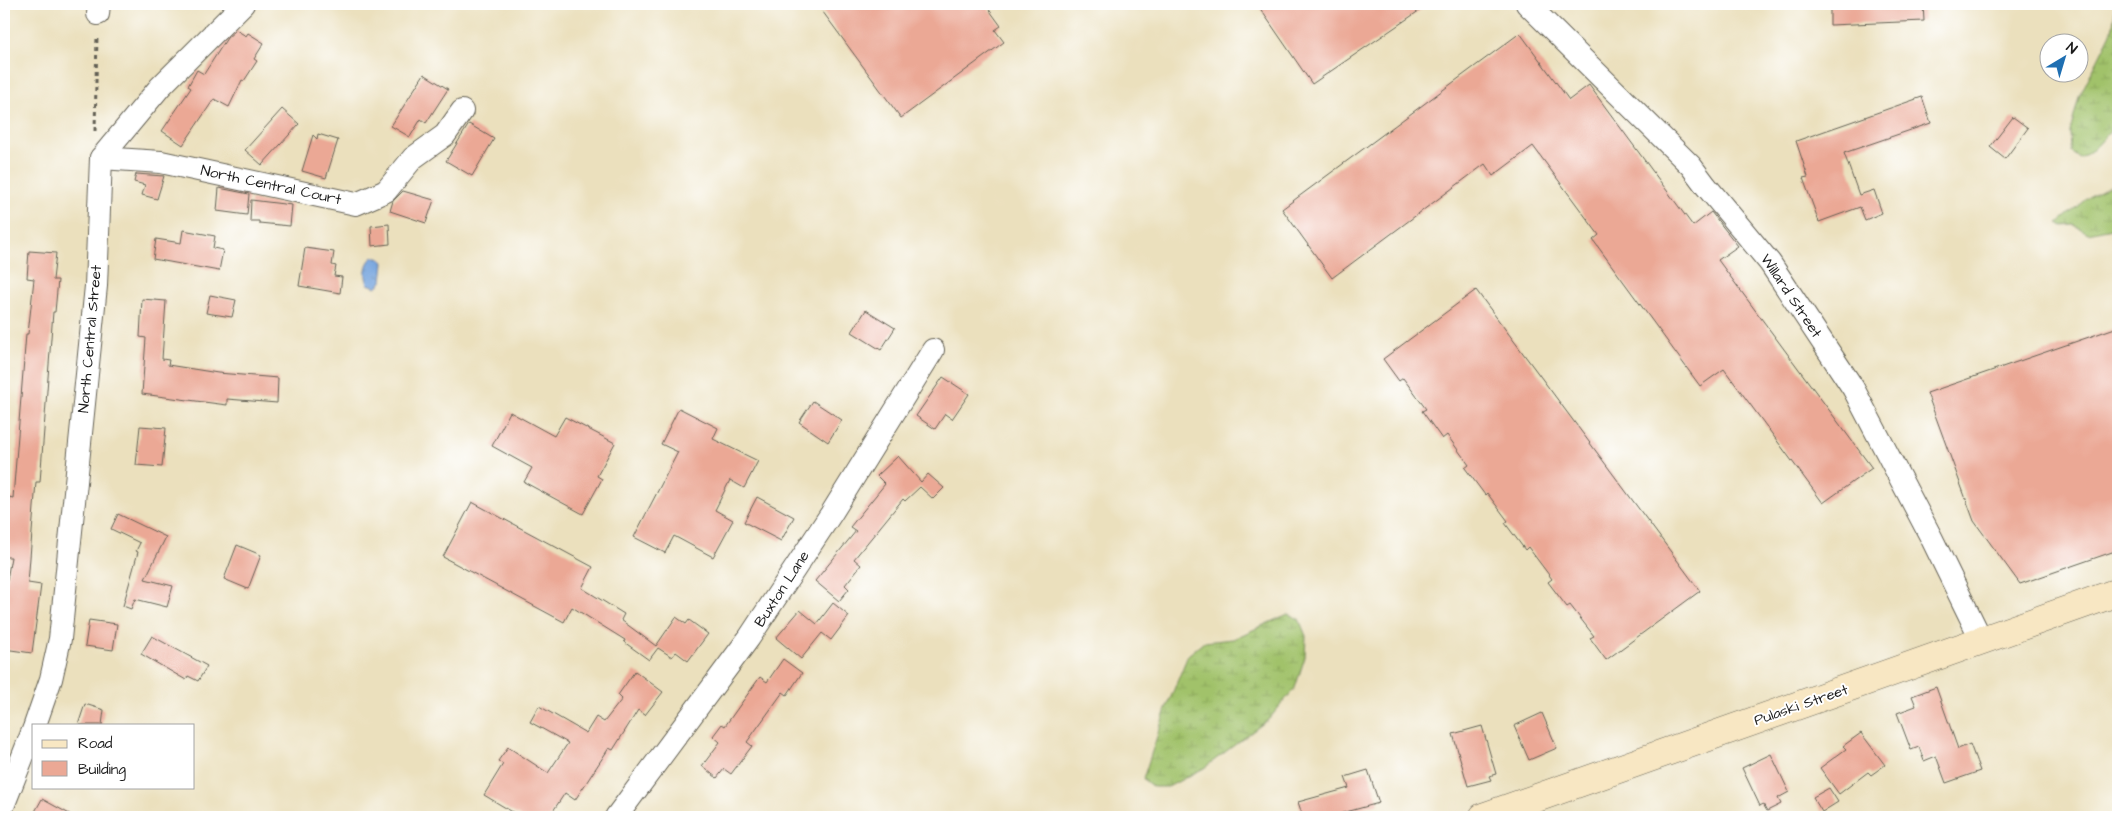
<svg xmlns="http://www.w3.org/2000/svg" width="2122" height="821" font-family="'Architects Daughter',sans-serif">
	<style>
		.wetland { fill: url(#wetland-marsh); stroke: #5e6f43 }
		.water { fill: url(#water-ripples); stroke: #48607c }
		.building { fill: #eba895 }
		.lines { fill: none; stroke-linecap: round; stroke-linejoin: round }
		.street-casing { stroke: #646154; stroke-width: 24 }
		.secondary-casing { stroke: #646154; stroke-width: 29 }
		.path { stroke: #646154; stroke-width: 3; stroke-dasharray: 4 4; stroke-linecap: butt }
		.street { stroke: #fff; stroke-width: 22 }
		.secondary { stroke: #f8e7c3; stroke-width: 28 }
		.labels { text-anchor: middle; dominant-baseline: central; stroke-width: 4; stroke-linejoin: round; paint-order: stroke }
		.street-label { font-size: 15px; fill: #1c1c1c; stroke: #fff }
	</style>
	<defs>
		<pattern id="wetland-marsh" width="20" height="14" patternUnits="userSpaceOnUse" patternTransform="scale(1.25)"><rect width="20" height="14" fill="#a1c26a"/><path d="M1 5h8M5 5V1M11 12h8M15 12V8" fill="none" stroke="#8aa65b"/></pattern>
		<pattern id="water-ripples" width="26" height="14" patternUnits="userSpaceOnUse" patternTransform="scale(1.25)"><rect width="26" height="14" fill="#73a3dd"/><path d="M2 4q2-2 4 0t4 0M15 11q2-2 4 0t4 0" fill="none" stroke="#5e84b2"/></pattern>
	</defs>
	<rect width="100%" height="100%" fill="#fff"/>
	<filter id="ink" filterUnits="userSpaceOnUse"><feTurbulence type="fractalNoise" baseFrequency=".02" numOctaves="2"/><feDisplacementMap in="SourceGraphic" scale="10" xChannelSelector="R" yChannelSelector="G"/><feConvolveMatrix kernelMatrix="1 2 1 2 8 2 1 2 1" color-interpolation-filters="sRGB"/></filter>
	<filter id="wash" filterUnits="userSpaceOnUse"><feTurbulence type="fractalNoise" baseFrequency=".0096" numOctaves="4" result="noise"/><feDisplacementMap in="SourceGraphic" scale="20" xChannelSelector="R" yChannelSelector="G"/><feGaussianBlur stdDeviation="1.12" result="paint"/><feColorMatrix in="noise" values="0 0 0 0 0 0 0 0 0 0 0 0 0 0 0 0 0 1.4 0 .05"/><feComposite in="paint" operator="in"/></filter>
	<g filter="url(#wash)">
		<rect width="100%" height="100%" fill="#ebe0bd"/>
		<g class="wetland">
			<polygon points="2116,4 2118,4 2118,123 2094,149 2080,158 2071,153 2070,132 2079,97 2112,31"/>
			<polygon points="2118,182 2118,225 2112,228 2088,233 2074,225 2063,226 2058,223 2093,194"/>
			<polygon points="1288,614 1299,619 1306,636 1305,657 1295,688 1269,719 1204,768 1168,787 1153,787 1143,779 1166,709 1188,655 1204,642 1233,639"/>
		</g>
		<path class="water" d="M373 257H378L384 262 382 282 376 287 368 284C364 275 365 263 373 257Z"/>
		<g id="blocks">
			<g class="building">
				<polygon points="817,4 985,4 1001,26 995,30 1004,42 901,118"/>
				<polygon points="1257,4 1429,4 1312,84"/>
				<polygon points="1830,4 1923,4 1924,21 1830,25"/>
				<polygon points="236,30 246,36 248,33 264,43 254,59 257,61 244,81 242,80 229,107 214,99 183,145 162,131 191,88 188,86 197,70 204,74 227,38"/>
				<polygon points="1520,33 1569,100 1589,85 1693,226 1711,212 1738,246 1718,260 1872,468 1823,503 1724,369 1700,386 1593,240 1599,235 1533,146 1493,176 1485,164 1332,278 1282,209"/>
				<polygon points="424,74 448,89 426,123 421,119 410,137 391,126"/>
				<polygon points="1922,97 1931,123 1844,153 1859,195 1874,190 1882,213 1865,220 1860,207 1819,222 1803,178 1808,177 1796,141"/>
				<polygon points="282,109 299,124 262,165 245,150"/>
				<polygon points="2013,117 2028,128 2005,159 1990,147"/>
				<polygon points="469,124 494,139 472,176 446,161"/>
				<polygon points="318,134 338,140 326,178 302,171 313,135 317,139"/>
				<polygon points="136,174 164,176 157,199 142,195 145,185 134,182"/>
				<polygon points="219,188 249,194 247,215 217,211"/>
				<polygon points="403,191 434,200 426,223 390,211 393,201"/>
				<polygon points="251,200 292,205 290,226 259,223 259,221 250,221"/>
				<polygon points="389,224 390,244 372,246 371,226"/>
				<polygon points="183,230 215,236 213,248 223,250 219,271 153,259 156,239 181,243"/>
				<polygon points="305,248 334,252 332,265 336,266 334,276 342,277 340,293 299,286"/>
				<polygon points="29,251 56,253 53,280 58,280 55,312 53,312 40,482 36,482 28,583 41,585 32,653 4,649 4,597 11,557 4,557 9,497 13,498 26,334 28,334 34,279 27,278"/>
				<polygon points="1476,290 1700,591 1606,660 1590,638 1594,636 1570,605 1567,607 1548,582 1552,579 1528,547 1525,550 1505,523 1508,521 1487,493 1485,495 1465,468 1469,465 1447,435 1442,439 1422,411 1426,409 1403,378 1399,381 1383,359"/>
				<polygon points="210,295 236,300 232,317 206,313"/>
				<polygon points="142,299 166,301 162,359 169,360 168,365 218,373 278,378 277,403 227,399 227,405 142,394 146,338 140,337"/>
				<polygon points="866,310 895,328 881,350 852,332"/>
				<polygon points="2118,327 2118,550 2020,584 1974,521 1927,393"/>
				<polygon points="943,377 969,394 952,419 945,414 935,429 916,416"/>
				<polygon points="813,401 842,420 828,442 799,422"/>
				<polygon points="679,408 718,428 713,439 758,461 744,488 730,480 715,510 733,520 713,557 674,536 665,553 634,537 678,452 661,444"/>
				<polygon points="510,412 554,436 565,417 615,443 597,476 602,479 583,514 524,482 532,468 492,446"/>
				<polygon points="140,426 166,428 162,467 136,465"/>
				<polygon points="898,456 921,482 928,474 944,488 933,499 920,487 905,501 903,499 854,559 861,565 845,585 849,589 839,601 815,581 856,531 850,527 885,484 877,476"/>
				<polygon points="757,497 794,517 781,541 744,522"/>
				<polygon points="472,502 593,567 582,588 624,614 621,620 656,646 676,617 686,624 689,620 708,634 688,661 676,652 672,657 658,648 649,660 624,642 625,640 572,607 564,622 443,557"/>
				<polygon points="118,514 166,537 145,579 173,586 167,607 135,599 131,609 123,606 138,552 136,551 140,543 111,529"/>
				<polygon points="237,545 261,555 248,589 224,579"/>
				<polygon points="833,603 849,616 831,640 822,633 801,659 776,638 800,610 817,624"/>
				<polygon points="89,620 117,624 113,650 85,646"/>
				<polygon points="152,636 207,666 198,681 188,676 186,680 141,654"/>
				<polygon points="783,659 802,673 787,695 783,692 747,742 752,746 731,774 724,769 717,778 702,766 720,742 713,736 722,724 725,726 760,677 767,682"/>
				<polygon points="635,671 663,692 645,715 638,710 613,750 609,748 575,800 565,793 549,817 521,817 484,795 503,764 498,761 508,747 548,773 568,743 530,722 539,706 586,733 596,717 604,722 622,699 618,695"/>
				<polygon points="1936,687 1958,749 1970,744 1980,771 1946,783 1936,756 1924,761 1919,747 1911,750 1897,713 1916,706 1912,696"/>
				<polygon points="85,704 104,710 102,725 78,725"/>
				<polygon points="1542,713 1557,748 1529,760 1514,726"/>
				<polygon points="1482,726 1496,774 1489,776 1491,780 1468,786 1453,734"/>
				<polygon points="1861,733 1885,765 1871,775 1868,772 1839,794 1820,768 1846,749 1843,746"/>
				<polygon points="1771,754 1789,792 1778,798 1781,804 1767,811 1763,804 1760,806 1742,768"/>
				<polygon points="1368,770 1379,803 1328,817 1303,817 1298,802 1349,788 1345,777"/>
				<polygon points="1829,788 1838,802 1822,812 1813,797"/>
				<polygon points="42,799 75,817 32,817"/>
			</g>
		</g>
	</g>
	<g filter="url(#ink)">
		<use href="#blocks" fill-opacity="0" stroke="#646154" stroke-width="1"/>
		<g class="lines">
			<g class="street-casing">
				<g id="street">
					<polyline points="1527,4 1691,166 1706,186 1770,263 1853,388 1931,537 1982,641"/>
					<polyline points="98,14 99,4"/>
					<polyline points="101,158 161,162 356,204 386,191 413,158 445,135 462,111"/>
					<polyline points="35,725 51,679 60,639 96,286 101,158 160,87 243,4"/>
					<polyline points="4,804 34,728"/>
					<polyline points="616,817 749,638 831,514 933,350"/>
				</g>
			</g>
			<g class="secondary-casing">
				<polyline id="secondary" points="1483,817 2118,592"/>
			</g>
			<polyline class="path" points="95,131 97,35"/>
			<use href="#street" class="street"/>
			<use href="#secondary" class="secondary"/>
		</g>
	</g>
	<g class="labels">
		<g class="street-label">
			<text transform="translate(271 185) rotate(12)">North Central Court</text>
			<text transform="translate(1791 296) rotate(56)">Willard Street</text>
			<text transform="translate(90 339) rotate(-85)">North Central Street</text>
			<text transform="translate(782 589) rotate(-57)">Buxton Lane</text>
			<text transform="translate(1801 705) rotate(-19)">Pulaski Street</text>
		</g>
	</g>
	<rect width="2122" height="821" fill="none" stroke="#fff" stroke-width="20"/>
	<rect x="32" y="724" width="162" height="65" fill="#ffffff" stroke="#a4a4a4"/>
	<rect x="42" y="740" width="25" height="8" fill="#f8e7c3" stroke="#a4a4a4"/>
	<text x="78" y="748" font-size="15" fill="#1c1c1c">Road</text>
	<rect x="42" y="761" width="25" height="15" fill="#eba895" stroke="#a4a4a4"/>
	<text x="78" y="774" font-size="15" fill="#1c1c1c">Building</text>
	<g transform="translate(2064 58) rotate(38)"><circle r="24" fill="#ffffff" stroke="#a4a4a4"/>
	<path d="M0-4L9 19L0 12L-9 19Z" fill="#1f6fb2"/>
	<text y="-8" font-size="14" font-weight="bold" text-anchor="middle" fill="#1c1c1c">N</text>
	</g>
</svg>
